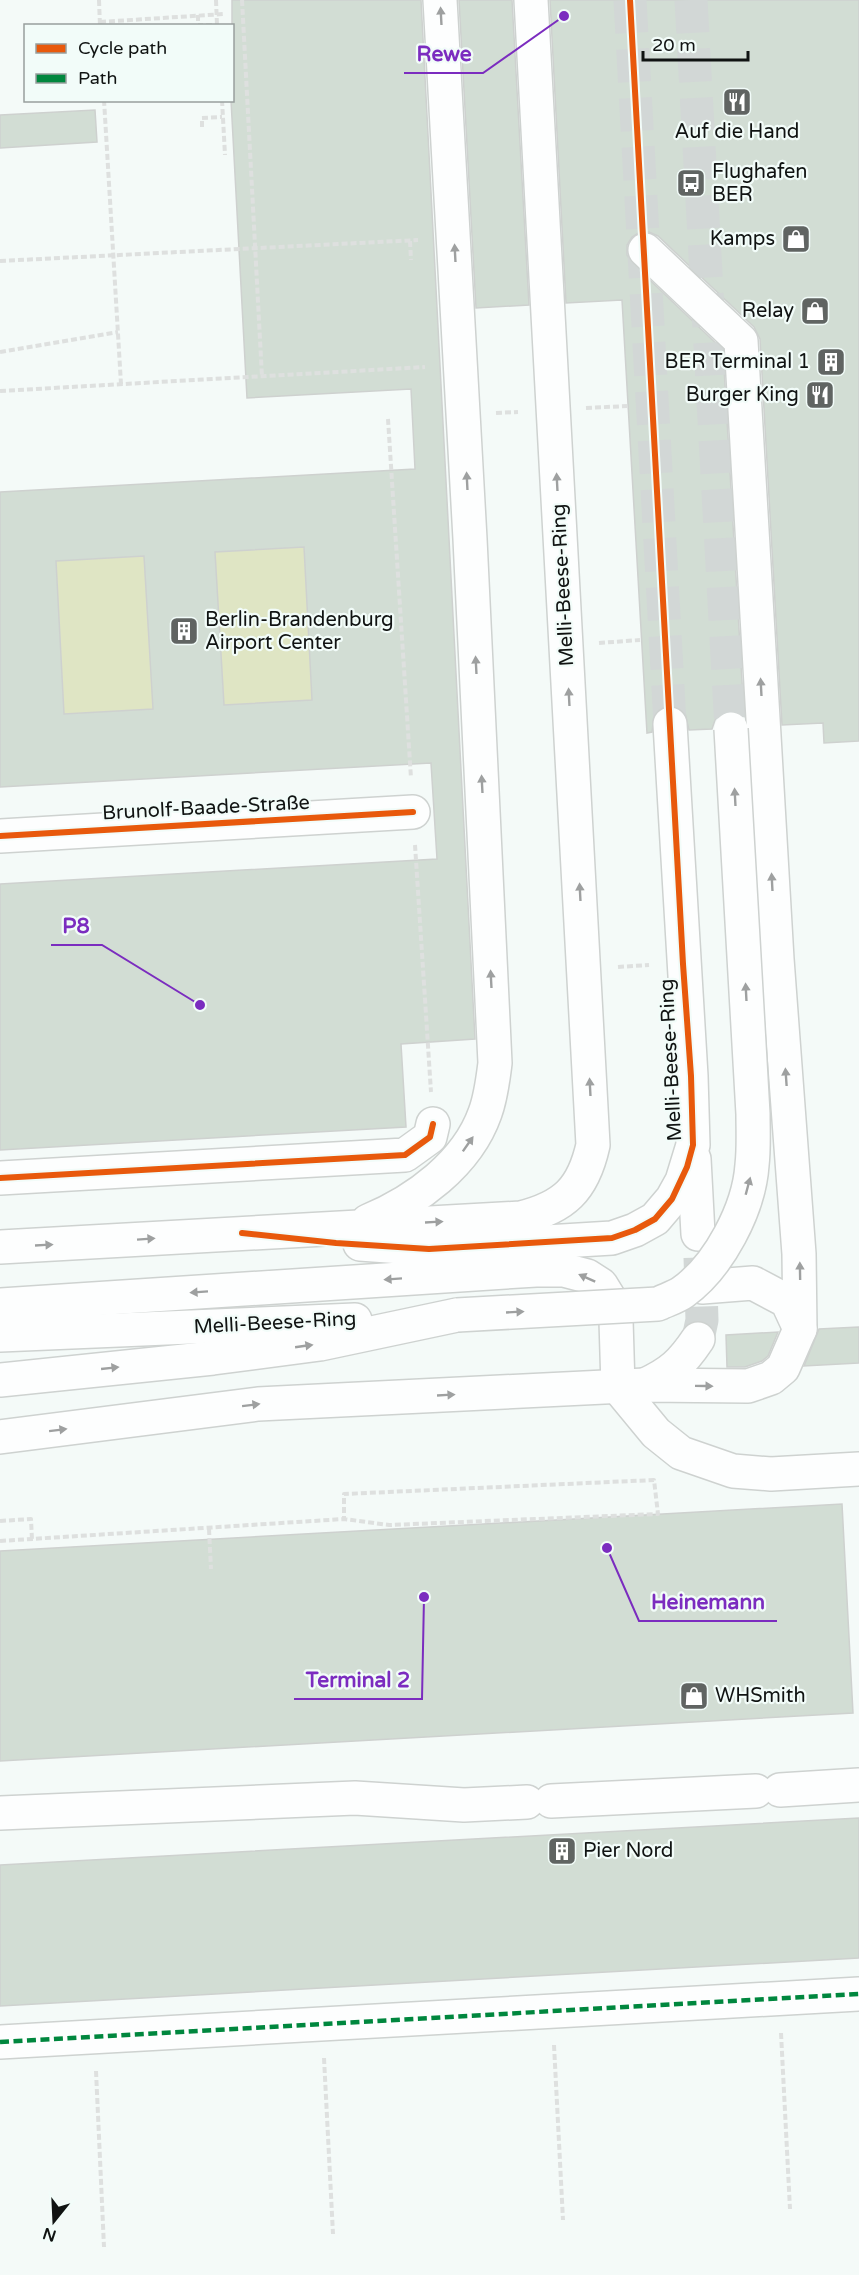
<svg xmlns="http://www.w3.org/2000/svg" width="859" height="2275" font-family="'Varela Round',sans-serif">
	<style>
		.green { fill: #dfe5c4 }
		.building { fill: #d2ddd4; stroke: #ced1cf; stroke-width: 1.5; fill-rule: evenodd }
		.lines { fill: none; stroke-linecap: round; stroke-linejoin: round }
		.minor-tunnel { stroke: #d2d7d6; stroke-width: 33; stroke-dasharray: 33 16; stroke-linecap: butt }
		.minor-casing { stroke: #ced2d0; stroke-width: 36 }
		.path { stroke: #dee0df; stroke-width: 4; stroke-dasharray: 6 3; stroke-linecap: butt }
		.minor { stroke: #fdfefe; stroke-width: 33 }
		.minor-bridge-casing { stroke: #ced2d0; stroke-width: 36; stroke-linecap: butt }
		.minor-bridge { stroke: #fdfefe; stroke-width: 33 }
		.quiet { stroke: #00873e; stroke-width: 4.5; stroke-dasharray: 9 4.5; stroke-linecap: butt }
		.cycleway-casing { stroke: #f2fcf9; stroke-width: 10 }
		.cycleway { stroke: #e8590c; stroke-width: 6 }
		.oneway { fill: #9ea0a0 }
		.labels { text-anchor: middle; dominant-baseline: central; stroke-width: 4.5; stroke-linejoin: round; paint-order: stroke }
		.poi-label { font-size: 20px; fill: #101312; stroke: #f2fcf9; text-anchor: start }
		.street-label { font-size: 20px; fill: #101312; stroke: #f2fcf9 }
		.leader { fill: none; stroke: #7b2cbf; stroke-width: 2 }
		.callout-dot { fill: #7b2cbf; stroke: #f2fcf9; stroke-width: 2 }
		.callout-label { font-size: 21px; text-anchor: middle; font-weight: bold; fill: #7b2cbf; stroke: #f2fcf9; stroke-width: 4.5; stroke-linejoin: round; paint-order: stroke }
	</style>
	<rect width="100%" height="100%" fill="#f4faf8"/>
	<g class="green">
		<polygon points="304,547 312,700 224,705 215,552"/>
		<polygon points="144,556 153,709 64,714 56,561"/>
	</g>
	<g class="building">
		<path d="M232 0H421L475 1039 401 1044 406 1127 0 1150V884L437 859 431 763 0 787V492L415 469 411 389 247 398 231 100H232ZM304 547 312 700 224 705 215 552ZM144 556 153 709 64 714 56 561Z"/>
		<polygon points="459,0 512,0 529,305 476,308"/>
		<polygon points="550,0 859,0 859,741 824,743 823,723 782,725 760,339 754,327 658,236 649,232 640,232 632,237 627,245 627,255 632,263 723,350 744,716 739,712 729,710 720,714 715,720 712,729 689,730 685,713 678,707 668,705 660,708 654,715 652,732 647,733 622,300 566,303"/>
		<polygon points="95,110 97,142 0,148 0,115"/>
		<polygon points="859,1327 859,1363 804,1366 819,1329"/>
		<polygon points="778,1332 768,1356 762,1361 745,1367 727,1367 726,1335"/>
		<polygon points="842,1504 853,1713 0,1761 0,1551"/>
		<polygon points="859,1818 859,1958 0,2006 0,1865"/>
	</g>
	<g class="lines">
		<g class="minor-tunnel">
			<polyline points="630,0 670,724"/>
			<polyline points="691,0 731,729"/>
			<polyline points="698,1339 702,1320 700,1257"/>
		</g>
		<g class="minor-casing">
			<g id="minor">
				<polyline points="0,836 413,812"/>
				<polyline points="694,1159 698,1234"/>
				<polyline points="0,1178 405,1155 430,1137 433,1124"/>
				<path d="M368 1221C416 1201 467 1164 485 1113 491 1097 493 1079 495 1063L470 539 440 0"/>
				<polyline points="360,1244 429,1249 612,1238 635,1230 655,1219 672,1199 682,1181 693,1145 691,1076 670,724"/>
				<path d="M0 1247 521 1218C564 1207 583 1190 593 1145L531 0"/>
				<polyline points="702,1287 753,1283 787,1301 800,1329"/>
				<polyline points="0,1305 536,1270 564,1270 587,1276 601,1285 609,1298 616,1320 618,1387 656,1433 681,1453 733,1471 771,1474 859,1469"/>
				<polyline points="0,1335 355,1320"/>
				<polyline points="0,1380 213,1358 320,1344 457,1315"/>
				<path d="M645 1385C671 1373 682 1363 698 1339"/>
				<polyline points="0,1437 258,1404 645,1385 748,1386 771,1378 783,1368 800,1329 799,1254 777,959 741,341 645,250"/>
				<polyline points="780,1790 859,1785"/>
				<polyline points="551,1801 756,1791"/>
				<polyline points="0,1813 355,1798 464,1805 527,1802"/>
				<polyline points="0,2042 859,1994"/>
			</g>
		</g>
		<g class="path">
			<polyline points="99,0 100,26"/>
			<polyline points="216,0 217,25"/>
			<polyline points="242,0 262,377"/>
			<polyline points="198,15 198,25 217,25"/>
			<polyline points="100,22 224,14"/>
			<polyline points="104,100 121,384"/>
			<polyline points="222,100 225,155"/>
			<polyline points="202,127 202,118 222,117"/>
			<polyline points="410,241 411,260"/>
			<polyline points="0,261 418,240"/>
			<polyline points="0,352 118,332"/>
			<polyline points="0,391 425,367"/>
			<polyline points="586,408 627,406"/>
			<polyline points="496,413 518,412"/>
			<polyline points="388,419 411,778"/>
			<polyline points="599,643 640,640"/>
			<polyline points="415,845 431,1092"/>
			<polyline points="618,967 649,965"/>
			<polyline points="0,1521 31,1519 32,1540"/>
			<polyline points="209,1529 211,1569"/>
			<polyline points="0,1541 344,1519 389,1525 658,1514 654,1480 344,1494 344,1519"/>
			<polyline points="781,2033 790,2209"/>
			<polyline points="554,2045 563,2220"/>
			<polyline points="324,2058 333,2234"/>
			<polyline points="96,2071 104,2247"/>
		</g>
		<use href="#minor" class="minor"/>
		<g class="minor-bridge-casing">
			<path id="minor-bridge" d="M457 1315 658 1304C666 1300 676 1297 683 1292 719 1266 749 1209 752 1165 754 1148 753 1131 753 1114L731 729"/>
		</g>
		<use href="#minor-bridge" class="minor-bridge"/>
		<polyline class="quiet" points="0,2042 859,1994"/>
		<g class="cycleway-casing">
			<g id="cycleway">
				<polyline points="0,836 413,812"/>
				<polyline points="0,1178 405,1155 430,1137 433,1124"/>
				<polyline points="242,1233 336,1243 429,1249 612,1238 635,1230 655,1219 672,1199 687,1167 693,1145 691,1076 683,964 630,0"/>
			</g>
		</g>
		<use href="#cycleway" class="cycleway"/>
	</g>
	<defs><path id="oneway-solid" d="M-6-.8H1V-3.2L6.5 0L1 3.2V.8H-6Z" transform="scale(1.5)"/></defs>
	<g class="oneway">
		<use href="#oneway-solid" transform="translate(441 16) rotate(-93)"/>
		<use href="#oneway-solid" transform="translate(455 253) rotate(-93)"/>
		<use href="#oneway-solid" transform="translate(467 481) rotate(-93)"/>
		<use href="#oneway-solid" transform="translate(557 482) rotate(-93)"/>
		<use href="#oneway-solid" transform="translate(476 665) rotate(-93)"/>
		<use href="#oneway-solid" transform="translate(761 687) rotate(-93)"/>
		<use href="#oneway-solid" transform="translate(569 697) rotate(-93)"/>
		<use href="#oneway-solid" transform="translate(482 784) rotate(-93)"/>
		<use href="#oneway-solid" transform="translate(735 797) rotate(-93)"/>
		<use href="#oneway-solid" transform="translate(772 882) rotate(-93)"/>
		<use href="#oneway-solid" transform="translate(580 892) rotate(-93)"/>
		<use href="#oneway-solid" transform="translate(491 979) rotate(-93)"/>
		<use href="#oneway-solid" transform="translate(746 992) rotate(-93)"/>
		<use href="#oneway-solid" transform="translate(786 1077) rotate(-94)"/>
		<use href="#oneway-solid" transform="translate(590 1087) rotate(-93)"/>
		<use href="#oneway-solid" transform="translate(468 1144) rotate(-55)"/>
		<use href="#oneway-solid" transform="translate(748 1186) rotate(-75)"/>
		<use href="#oneway-solid" transform="translate(434 1222) rotate(-3)"/>
		<use href="#oneway-solid" transform="translate(146 1239) rotate(-4)"/>
		<use href="#oneway-solid" transform="translate(44 1245) rotate(-3)"/>
		<use href="#oneway-solid" transform="translate(800 1271) rotate(-91)"/>
		<use href="#oneway-solid" transform="translate(587 1278) rotate(-156)"/>
		<use href="#oneway-solid" transform="translate(393 1279) rotate(176)"/>
		<use href="#oneway-solid" transform="translate(199 1292) rotate(176)"/>
		<use href="#oneway-solid" transform="translate(515 1312) rotate(-3)"/>
		<use href="#oneway-solid" transform="translate(304 1346) rotate(-8)"/>
		<use href="#oneway-solid" transform="translate(110 1368) rotate(-6)"/>
		<use href="#oneway-solid" transform="translate(704 1386) rotate(1)"/>
		<use href="#oneway-solid" transform="translate(446 1395) rotate(-3)"/>
		<use href="#oneway-solid" transform="translate(251 1405) rotate(-7)"/>
		<use href="#oneway-solid" transform="translate(58 1430) rotate(-7)"/>
	</g>
	<defs>
		<g id="restaurant-square" transform="scale(1.5)"><rect x="-9" y="-9" width="18" height="18" rx="4" fill="#606462" stroke="#f2fcf9"/><path d="M-5-6h1v4h1v-4h1v4h1v-4h1v5L-1.5 .5V6h-2V.5L-5-1ZM5-6V6H3V1.5H1.5Q1.5-4 5-6Z" fill="#fff"/></g>
		<g id="bus-square" transform="scale(1.5)"><rect x="-9" y="-9" width="18" height="18" rx="4" fill="#606462" stroke="#f2fcf9"/><path d="M-5-6H5V4H4V6H2V4H-2V6H-4V4H-5ZM-3.5-4V0h7V-4ZM-3.5 1.2v1.5H-2V1.2ZM2 1.2v1.5H3.5V1.2Z" fill="#fff"/></g>
		<g id="shop-square" transform="scale(1.5)"><rect x="-9" y="-9" width="18" height="18" rx="4" fill="#606462" stroke="#f2fcf9"/><path d="M-5-2.5h2.3a2.7 3.5 0 0 1 5.4 0H5L5.5 6h-11ZM-1.5-2.5h3a1.5 2.3 0 0 0-3 0Z" fill="#fff"/></g>
		<g id="building-square" transform="scale(1.5)"><rect x="-9" y="-9" width="18" height="18" rx="4" fill="#606462" stroke="#f2fcf9"/><path d="M-4-6H4V6H1V3H-1V6H-4ZM-2.5-4.3h1.7v1.8h-1.7ZM.8-4.3h1.7v1.8H.8ZM-2.5-1h1.7V.8h-1.7ZM.8-1h1.7V.8H.8Z" fill="#fff"/></g>
	</defs>
	<g fill-rule="evenodd">
		<use href="#restaurant-square" x="737" y="102"/>
		<use href="#bus-square" x="691" y="183"/>
		<use href="#shop-square" x="796" y="239"/>
		<use href="#shop-square" x="815" y="311"/>
		<use href="#building-square" x="831" y="362"/>
		<use href="#restaurant-square" x="820" y="395"/>
		<use href="#building-square" x="184" y="631"/>
		<use href="#shop-square" x="694" y="1696"/>
		<use href="#building-square" x="562" y="1851"/>
	</g>
	<g class="labels">
		<g class="poi-label">
			<text x="737" y="132" text-anchor="middle">Auf die Hand</text>
			<text x="712" y="172">Flughafen<tspan x="712" dy="23">BER</tspan></text>
			<text x="775" y="239" text-anchor="end">Kamps</text>
			<text x="794" y="311" text-anchor="end">Relay</text>
			<text x="810" y="362" text-anchor="end">BER Terminal 1</text>
			<text x="799" y="395" text-anchor="end">Burger King</text>
			<text x="205" y="620">Berlin-Brandenburg<tspan x="205" dy="23">Airport Center</tspan></text>
			<text x="715" y="1696">WHSmith</text>
			<text x="583" y="1851">Pier Nord</text>
		</g>
		<g class="street-label">
			<text transform="translate(563 585) rotate(-93)">Melli-Beese-Ring</text>
			<text transform="translate(206 808) rotate(-3)">Brunolf-Baade-Straße</text>
			<text transform="translate(671 1060) rotate(-93)">Melli-Beese-Ring</text>
			<text transform="translate(275 1323) rotate(-3)">Melli-Beese-Ring</text>
		</g>
	</g>
	<path class="leader" d="M564 16L483 73H404M200 1005L102 945H51M607 1548L639 1621H777M424 1597L422 1699H294"/>
	<g class="callout-dot">
		<circle cx="564" cy="16" r="6"/>
		<circle cx="200" cy="1005" r="6"/>
		<circle cx="607" cy="1548" r="6"/>
		<circle cx="424" cy="1597" r="6"/>
	</g>
	<g class="callout-label">
		<text x="444" y="61">Rewe</text>
		<text x="76" y="933">P8</text>
		<text x="708" y="1609">Heinemann</text>
		<text x="358" y="1687">Terminal 2</text>
	</g>
	<rect x="24" y="24" width="210" height="78" fill="#f2fcf9" stroke="#989f9d" stroke-width="1.5"/>
	<rect x="36" y="44" width="30" height="9" fill="#e8590c" stroke="#989f9d" stroke-width="1.5"/>
	<text x="78" y="54" font-size="18" fill="#101312">Cycle path</text>
	<rect x="36" y="74" width="30" height="9" fill="#00873e" stroke="#989f9d" stroke-width="1.5"/>
	<text x="78" y="84" font-size="18" fill="#101312">Path</text>
	<g transform="translate(54 2221) rotate(198)" stroke="#f2fcf9" stroke-width="4.5" paint-order="stroke">
	<path d="M0-4.5L10 22L0 15L-10 22Z" fill="#101312"/>
	<text y="-9" font-size="16" font-weight="bold" text-anchor="middle" fill="#101312">N</text>
	</g>
	<path d="M643 51v9h105v-9" fill="none" stroke="#101312" stroke-width="3"/>
	<text x="652" y="51" font-size="18" fill="#101312" stroke="#f2fcf9" stroke-width="4.5" paint-order="stroke">20 m</text>
</svg>
